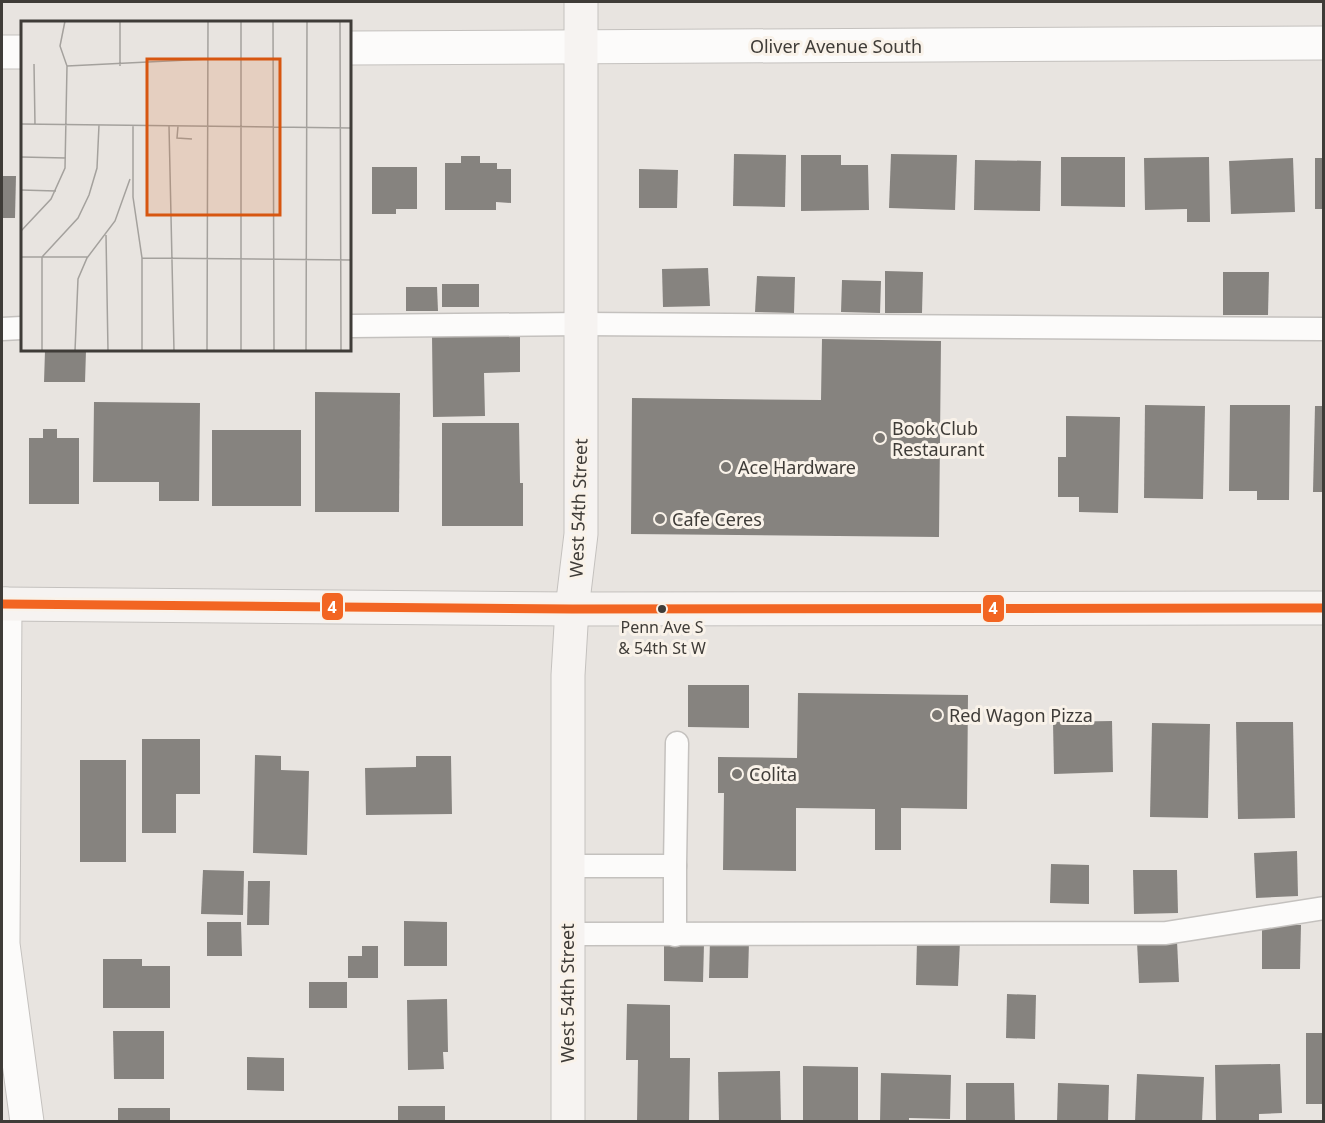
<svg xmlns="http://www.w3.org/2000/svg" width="1325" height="1123" font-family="'Noto Sans',sans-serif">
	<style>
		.building { fill: #86837f }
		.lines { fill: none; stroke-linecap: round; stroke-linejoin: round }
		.lane-casing { stroke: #c4c1be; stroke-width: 25 }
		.street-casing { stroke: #c4c1be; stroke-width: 35 }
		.secondary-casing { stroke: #c4c1be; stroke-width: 35 }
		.lane { stroke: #fcfbfa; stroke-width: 22 }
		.street { stroke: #fcfbfa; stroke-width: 33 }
		.secondary { stroke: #f6f3f1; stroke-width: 33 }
		.bus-1-casing { stroke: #f9f2e9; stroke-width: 14 }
		.bus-1 { stroke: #f26522; stroke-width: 9 }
		.poi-dot { fill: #7a7773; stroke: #f9f2e9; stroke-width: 2 }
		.bus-dot { fill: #3f3c38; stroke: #f9f2e9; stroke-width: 2 }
		.labels { text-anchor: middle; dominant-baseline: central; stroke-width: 6; stroke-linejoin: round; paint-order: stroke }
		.bus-label { font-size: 16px; fill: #3f3c38; stroke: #f9f2e9 }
		.street-label { font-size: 18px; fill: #3f3c38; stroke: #f9f2e9 }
		.poi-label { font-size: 18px; fill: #3f3c38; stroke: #f9f2e9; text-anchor: start }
		.inset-road { fill: none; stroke: #a4a19d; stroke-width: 1.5 }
		.view { fill: #d75610; fill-opacity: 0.15; stroke: #d75610; stroke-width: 3 }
		.inset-edge { fill: none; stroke: #3f3c38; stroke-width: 3 }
		.line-badge { stroke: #f9f2e9; stroke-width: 2 }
		.badge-label { font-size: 16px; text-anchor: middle; font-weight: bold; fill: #fff }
	</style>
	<rect width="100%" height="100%" fill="#e8e4e0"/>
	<g class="building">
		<polygon points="734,154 786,155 785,207 733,206"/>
		<polygon points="891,154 957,155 955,210 889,208"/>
		<polygon points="801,155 841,155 841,165 868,165 869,210 801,211"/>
		<polygon points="461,156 480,156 480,163 497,163 497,169 511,169 511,203 496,202 496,210 445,210 445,163 461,163"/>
		<polygon points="1061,157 1125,157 1125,207 1061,206"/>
		<polygon points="1209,157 1210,222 1187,222 1187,209 1145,210 1144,158"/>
		<polygon points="1293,158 1295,212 1231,214 1229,161"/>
		<rect x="1315" y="158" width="9" height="51"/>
		<polygon points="975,160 1041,161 1040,211 974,210"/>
		<polygon points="372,167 417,167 417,209 396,209 396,214 372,214"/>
		<polygon points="350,169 352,169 351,202 350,202"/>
		<polygon points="639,169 678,170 677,208 639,208"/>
		<polygon points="2,176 16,176 15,218 2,218"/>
		<polygon points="708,268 710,306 663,307 662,269"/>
		<polygon points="885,271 923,272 922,313 885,313"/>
		<polygon points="1223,272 1269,272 1268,315 1223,315"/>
		<polygon points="757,276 795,277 794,313 755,312"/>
		<polygon points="842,280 881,281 880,313 841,312"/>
		<rect x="442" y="284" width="37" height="23"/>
		<polygon points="406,287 437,287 438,311 406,311"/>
		<polygon points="520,335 520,372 484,373 485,416 433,417 432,336"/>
		<polygon points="822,339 941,341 939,537 631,534 632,398 821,400"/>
		<polygon points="45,350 86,350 85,382 44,382"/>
		<polygon points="315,392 400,393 399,512 315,512"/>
		<polygon points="94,402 200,403 199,501 159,501 159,482 93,482"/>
		<polygon points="1145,405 1205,406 1203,499 1144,498"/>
		<polygon points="1230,405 1290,405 1289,500 1257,500 1257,491 1229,491"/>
		<polygon points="1315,406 1324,406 1324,492 1313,492"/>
		<polygon points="1066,416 1120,417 1118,513 1079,512 1079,497 1058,497 1058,457 1066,457"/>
		<polygon points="442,423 519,423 520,483 523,483 523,526 442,526"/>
		<polygon points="43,429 57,429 57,438 79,438 79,504 29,504 29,438 43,438"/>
		<rect x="212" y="430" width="89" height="76"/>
		<polygon points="688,685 749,685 749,728 688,727"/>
		<polygon points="798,693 968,695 967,809 901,808 901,850 875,850 875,809 796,808 796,871 723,870 724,793 718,793 718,757 797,758"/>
		<polygon points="1112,721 1113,772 1054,774 1053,722"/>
		<polygon points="1236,722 1293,722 1295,818 1238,819"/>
		<polygon points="1152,723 1210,724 1208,818 1150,817"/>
		<polygon points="142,739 200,739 200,794 176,794 176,833 142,833"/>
		<polygon points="255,755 281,756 281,770 309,771 307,855 253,853"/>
		<polygon points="416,756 451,756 452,814 366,815 365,768 416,767"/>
		<rect x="80" y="760" width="46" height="102"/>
		<polygon points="1297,851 1298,896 1256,898 1254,853"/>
		<polygon points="1051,864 1089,865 1089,904 1050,903"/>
		<polygon points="203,870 244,871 243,915 201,914"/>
		<polygon points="1133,870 1177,870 1178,913 1134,914"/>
		<polygon points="248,881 270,881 269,925 247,925"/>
		<polygon points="404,921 447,922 447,966 404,966"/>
		<polygon points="207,922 241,922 242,956 207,956"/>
		<polygon points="1262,925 1301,925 1300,969 1262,969"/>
		<polygon points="710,940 749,941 748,978 709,978"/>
		<polygon points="917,940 960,941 958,986 916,985"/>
		<polygon points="1177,941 1179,982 1139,983 1137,942"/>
		<polygon points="664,943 704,944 703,982 664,981"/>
		<polygon points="362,946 378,946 378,978 348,978 348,956 362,956"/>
		<polygon points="103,959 142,959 142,966 170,966 170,1008 103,1008"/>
		<rect x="309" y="982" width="38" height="26"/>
		<polygon points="1007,994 1036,995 1035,1039 1006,1038"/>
		<polygon points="447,999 448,1052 443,1052 444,1069 408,1070 407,1000"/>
		<polygon points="627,1004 670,1005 670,1058 690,1058 689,1122 637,1122 638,1060 626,1060"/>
		<polygon points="113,1031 164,1031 164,1079 114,1079"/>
		<rect x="1306" y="1033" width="18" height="71"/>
		<polygon points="247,1057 284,1058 284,1091 247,1090"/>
		<polygon points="1280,1064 1282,1113 1259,1114 1259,1122 1216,1122 1215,1065"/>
		<polygon points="803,1066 858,1067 858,1122 803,1122"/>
		<polygon points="780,1071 781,1122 719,1122 718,1072"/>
		<polygon points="881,1073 951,1075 950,1119 909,1118 909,1122 880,1122"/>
		<polygon points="1137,1074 1204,1077 1202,1122 1135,1122"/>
		<polygon points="966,1083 1014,1083 1015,1122 966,1122"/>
		<polygon points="1058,1083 1109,1085 1108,1122 1057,1122"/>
		<rect x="398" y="1106" width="47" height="16"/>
		<rect x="118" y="1108" width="52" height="14"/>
	</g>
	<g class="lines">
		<g class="lane-casing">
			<g id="lane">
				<polyline points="350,326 582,324 1324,329"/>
				<polyline points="2,329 22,328"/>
				<polyline points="567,866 675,866 677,743"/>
				<polyline points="675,866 675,935"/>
				<polyline points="567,934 1166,933 1324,908"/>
			</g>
		</g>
		<g class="street-casing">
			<g id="street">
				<polyline points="350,48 1324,43"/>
				<polyline points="2,52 22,52"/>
				<polyline points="5,604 3,944 27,1122"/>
			</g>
		</g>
		<g class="secondary-casing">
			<g id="secondary">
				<polyline points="2,604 572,609 1324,608"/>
				<polyline points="568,1122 568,675 572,609 581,534 581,2"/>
			</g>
		</g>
		<use href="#lane" class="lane"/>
		<use href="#street" class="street"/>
		<use href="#secondary" class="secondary"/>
		<g class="bus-1-casing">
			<polyline id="bus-1" points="2,604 572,609 1324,608"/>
		</g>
		<use href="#bus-1" class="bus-1"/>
	</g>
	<g class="poi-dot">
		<circle cx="880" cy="438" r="6"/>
		<circle cx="726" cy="467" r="6"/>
		<circle cx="660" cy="519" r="6"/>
		<circle cx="937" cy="715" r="6"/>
		<circle cx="737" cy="774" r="6"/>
	</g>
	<circle class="bus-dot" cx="662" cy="609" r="5"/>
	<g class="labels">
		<g class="bus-label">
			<text x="662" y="627">Penn Ave S<tspan x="662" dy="21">&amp; 54th St W</tspan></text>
		</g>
		<g class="street-label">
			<text x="836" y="46">Oliver Avenue South</text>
			<text transform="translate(578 508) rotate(-88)">West 54th Street</text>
			<text transform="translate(567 993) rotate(-90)">West 54th Street</text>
		</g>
		<g class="poi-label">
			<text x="892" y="428">Book Club<tspan x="892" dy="21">Restaurant</tspan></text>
			<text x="738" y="467">Ace Hardware</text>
			<text x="672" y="519">Cafe Ceres</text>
			<text x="949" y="715">Red Wagon Pizza</text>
			<text x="749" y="774">Colita</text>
		</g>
	</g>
	<g transform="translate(21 21)">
		<rect width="330" height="330" fill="#e8e4e0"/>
		<path class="inset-road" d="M220 0V330M252 0 253 330M319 0 320 330M13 43 14 104M46 45 187 38M99 45V0M0 103 330 107M112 105V176L121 237V330M148 105 153 330M157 105 156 117 171 118M0 136 45 137M0 169 35 170M0 210 30 178 44 147 46 45 39 25 44 0M85 214 87 330M0 236H67M121 237 330 239M21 330V236L57 197 68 174 76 147 78 104M54 330 57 258 66 237 94 200 109 158M186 330 187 0M285 330 286 0"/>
		<path class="view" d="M126 38H259V194H126Z"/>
		<rect width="330" height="330" class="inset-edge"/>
	</g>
	<g class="line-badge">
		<rect x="321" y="592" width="23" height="29" rx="6" fill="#f26522"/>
		<rect x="982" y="594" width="23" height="29" rx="6" fill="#f26522"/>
	</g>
	<g class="badge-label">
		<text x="332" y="613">4</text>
		<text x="993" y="614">4</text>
	</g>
	<rect width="1325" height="1123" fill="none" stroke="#3f3c38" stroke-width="6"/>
</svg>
